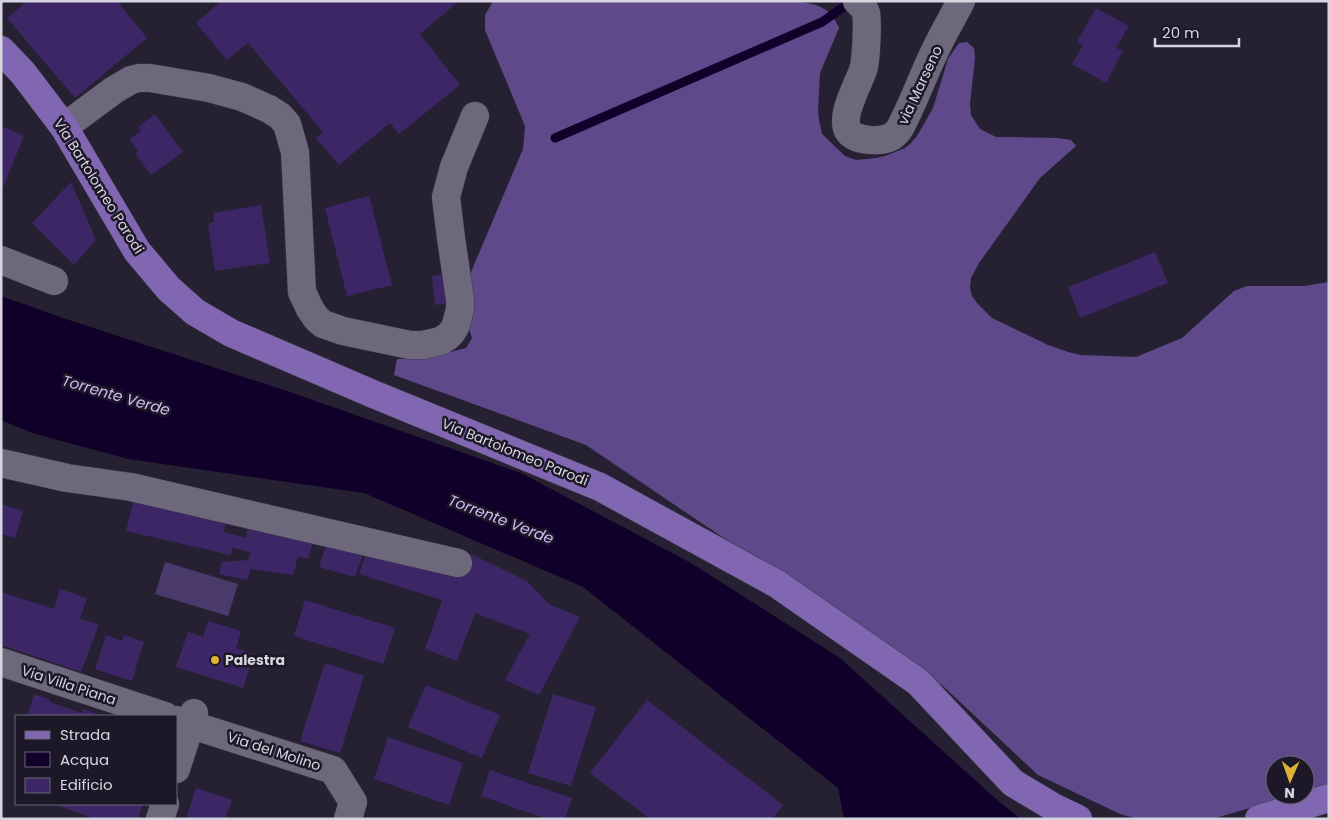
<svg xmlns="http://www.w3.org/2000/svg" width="1330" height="820" font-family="Poppins,sans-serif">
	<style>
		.green { fill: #4a3a6b }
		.forest { fill: #5f498b }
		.water { fill: #11002a }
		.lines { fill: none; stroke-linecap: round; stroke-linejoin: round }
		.stream { stroke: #11002a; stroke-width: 9 }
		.building { fill: #3d2665 }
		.minor-casing { stroke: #3f3b49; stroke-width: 29 }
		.major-casing { stroke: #3f3b49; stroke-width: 29 }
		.minor { stroke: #6e687c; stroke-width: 28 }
		.major { stroke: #8167b2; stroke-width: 28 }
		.poi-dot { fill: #deb133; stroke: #1d1828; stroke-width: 2 }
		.labels { text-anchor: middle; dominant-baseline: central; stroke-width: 5; stroke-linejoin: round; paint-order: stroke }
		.street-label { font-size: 14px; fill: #d7d5e0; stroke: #1d1828 }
		.poi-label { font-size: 14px; font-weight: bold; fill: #d7d5e0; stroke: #1d1828; text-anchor: start }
		.water-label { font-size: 15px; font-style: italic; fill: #ccbcf5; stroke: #1d1828 }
	</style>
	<rect width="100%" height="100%" fill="#262132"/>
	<polygon class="green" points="165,562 238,584 228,616 155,594"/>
	<path class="forest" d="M493 1H791C814 4 829 4 839 28L820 73 818 111 819 120 822 134 845 156 856 160 876 158 885 156 905 148 911 143 917 136 933 108 948 59 959 43 967 42 974 48 975 58 970 104 971 115 980 129 996 137 1058 138 1071 140 1076 146 1040 178 979 263 971 278 970 288 972 296 977 303 992 318 1048 345 1068 352 1081 355 1136 357 1182 338 1234 291 1247 286H1304L1329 282V785L1305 792V765H1275V795H1295L1212 819H1139L1120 814 1038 775 943 686 586 445 394 375 397 359H424L446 353 466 348 472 338 462 306 471 272 523 149 525 126 485 30V15Z"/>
	<polygon class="water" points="1,296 63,318 290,392 521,473 691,563 840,658 996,799 1021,819 844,819 838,788 583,587 364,493 128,459 32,433 1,420"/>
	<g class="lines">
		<polyline class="stream" points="555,138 822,22 852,1"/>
	</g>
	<g class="building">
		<polygon points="27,1 117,1 147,38 75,98 7,18"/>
		<polygon points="221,1 459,1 420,34 460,85 399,134 390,123 339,165 316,138 323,132 248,43 227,60 196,23"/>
		<polygon points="1096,8 1129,26 1116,48 1123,51 1106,83 1072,64 1083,45 1077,42"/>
		<polygon points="155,114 183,152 151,175 135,153 138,151 129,139 141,131 138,127"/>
		<polygon points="1,126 24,136 1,192"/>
		<polygon points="71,182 96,240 74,265 32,223"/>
		<polygon points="369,196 392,285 347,296 325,208"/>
		<polygon points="261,205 270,263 215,271 208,224 214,222 213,213"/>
		<polygon points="1155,252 1168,283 1080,318 1068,287"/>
		<polygon points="448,274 451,303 435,305 432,276"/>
		<polygon points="134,499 226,522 224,532 246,538 249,521 314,539 308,559 298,557 293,575 251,569 247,580 219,574 222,562 248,560 251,552 232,548 231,555 126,531"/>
		<polygon points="1,504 23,511 15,538 1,534"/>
		<polygon points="329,537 365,548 355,577 319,567"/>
		<polygon points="368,548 464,570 471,554 527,581 549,604 580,617 539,695 505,680 530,634 475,613 457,661 425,649 442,600 359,574"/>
		<polygon points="60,589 87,598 80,619 99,624 81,672 1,645 1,592 54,609"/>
		<polygon points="305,600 395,628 383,664 294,636"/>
		<polygon points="208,621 241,631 236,648 254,654 243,688 176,667 188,632 203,637"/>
		<polygon points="106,635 122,641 124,635 144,642 132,681 95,669"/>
		<polygon points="325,663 364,676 340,753 300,741"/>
		<polygon points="426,685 500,715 482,758 408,727"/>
		<polygon points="34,694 50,700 49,702 82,713 83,709 104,716 27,716"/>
		<polygon points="553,694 596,707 571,786 528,773"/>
		<polygon points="647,700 783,805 772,819 650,819 590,773"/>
		<polygon points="388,737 463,763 449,805 374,779"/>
		<polygon points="490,770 572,798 565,819 547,819 481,796"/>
		<polygon points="196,788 232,800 225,819 186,819"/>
		<polygon points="53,804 143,804 138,819 96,819"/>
	</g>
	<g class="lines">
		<g class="minor-casing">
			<g id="minor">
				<path d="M857 1C860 4 865 9 866 13 868 23 866 56 864 67 860 82 838 117 849 132 857 142 886 143 895 134 900 130 902 124 905 118 915 98 923 76 933 55 941 37 952 19 961 1"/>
				<polyline points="64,127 114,90 131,80 139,78 150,78 209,88 242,97 269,109 280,116 287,124 295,152 302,292 310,309 317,319 323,324 343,331 410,345 423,345 440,341 447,337 452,332 456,325 460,309 460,299 451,238 446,197 454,167 475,116"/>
				<polyline points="1,260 54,281"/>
				<polyline points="1,463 67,478 131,487 458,563"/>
				<polyline points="1,662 165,716"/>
				<polyline points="176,720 333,770 353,802 348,819"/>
				<polyline points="176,769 194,713"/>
				<polyline points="160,819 165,804"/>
			</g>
		</g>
		<g class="major-casing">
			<g id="major">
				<polyline points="1,50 23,73 64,127 137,251 169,289 195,312 231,333 373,394 600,487 777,584 918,682 1013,783 1055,808 1078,819"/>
				<polyline points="1259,819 1329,798"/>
			</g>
		</g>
		<use href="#minor" class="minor"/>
		<use href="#major" class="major"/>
	</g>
	<circle class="poi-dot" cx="215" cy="660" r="5"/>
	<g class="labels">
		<g class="street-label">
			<text transform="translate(920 85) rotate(-65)">via Marseno</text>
			<text transform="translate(99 186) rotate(58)">Via Bartolomeo Parodi</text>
			<text transform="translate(515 452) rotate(22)">Via Bartolomeo Parodi</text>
			<text transform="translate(69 685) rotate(18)">Via Villa Piana</text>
			<text transform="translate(274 751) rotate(18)">Via del Molino</text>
		</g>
		<g class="poi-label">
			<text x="225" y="660">Palestra</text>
		</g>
		<g class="water-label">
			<text transform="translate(116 395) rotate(16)">Torrente Verde</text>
			<text transform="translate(501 519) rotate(21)">Torrente Verde</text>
		</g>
	</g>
	<rect width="1330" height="820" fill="none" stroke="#d7d5e0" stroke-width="5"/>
	<rect x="15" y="715" width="162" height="90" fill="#1d1828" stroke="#676472"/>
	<rect x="25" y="731" width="25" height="8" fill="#8167b2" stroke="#676472"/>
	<text x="60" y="740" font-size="15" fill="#d7d5e0">Strada</text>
	<rect x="25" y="752" width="25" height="15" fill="#11002a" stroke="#676472"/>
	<text x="60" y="765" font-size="15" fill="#d7d5e0">Acqua</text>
	<rect x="25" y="778" width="25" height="15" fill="#3d2665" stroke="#676472"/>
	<text x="60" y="790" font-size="15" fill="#d7d5e0">Edificio</text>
	<g transform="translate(1290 780) rotate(182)"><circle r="24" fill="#1d1828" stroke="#676472"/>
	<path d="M0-4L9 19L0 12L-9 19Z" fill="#deb133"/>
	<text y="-8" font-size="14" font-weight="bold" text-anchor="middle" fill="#d7d5e0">N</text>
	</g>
	<path d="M1155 38v8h84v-8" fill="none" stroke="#d7d5e0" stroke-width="2.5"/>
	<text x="1162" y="38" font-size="15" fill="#d7d5e0" stroke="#1d1828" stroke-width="4" paint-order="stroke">20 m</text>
</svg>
